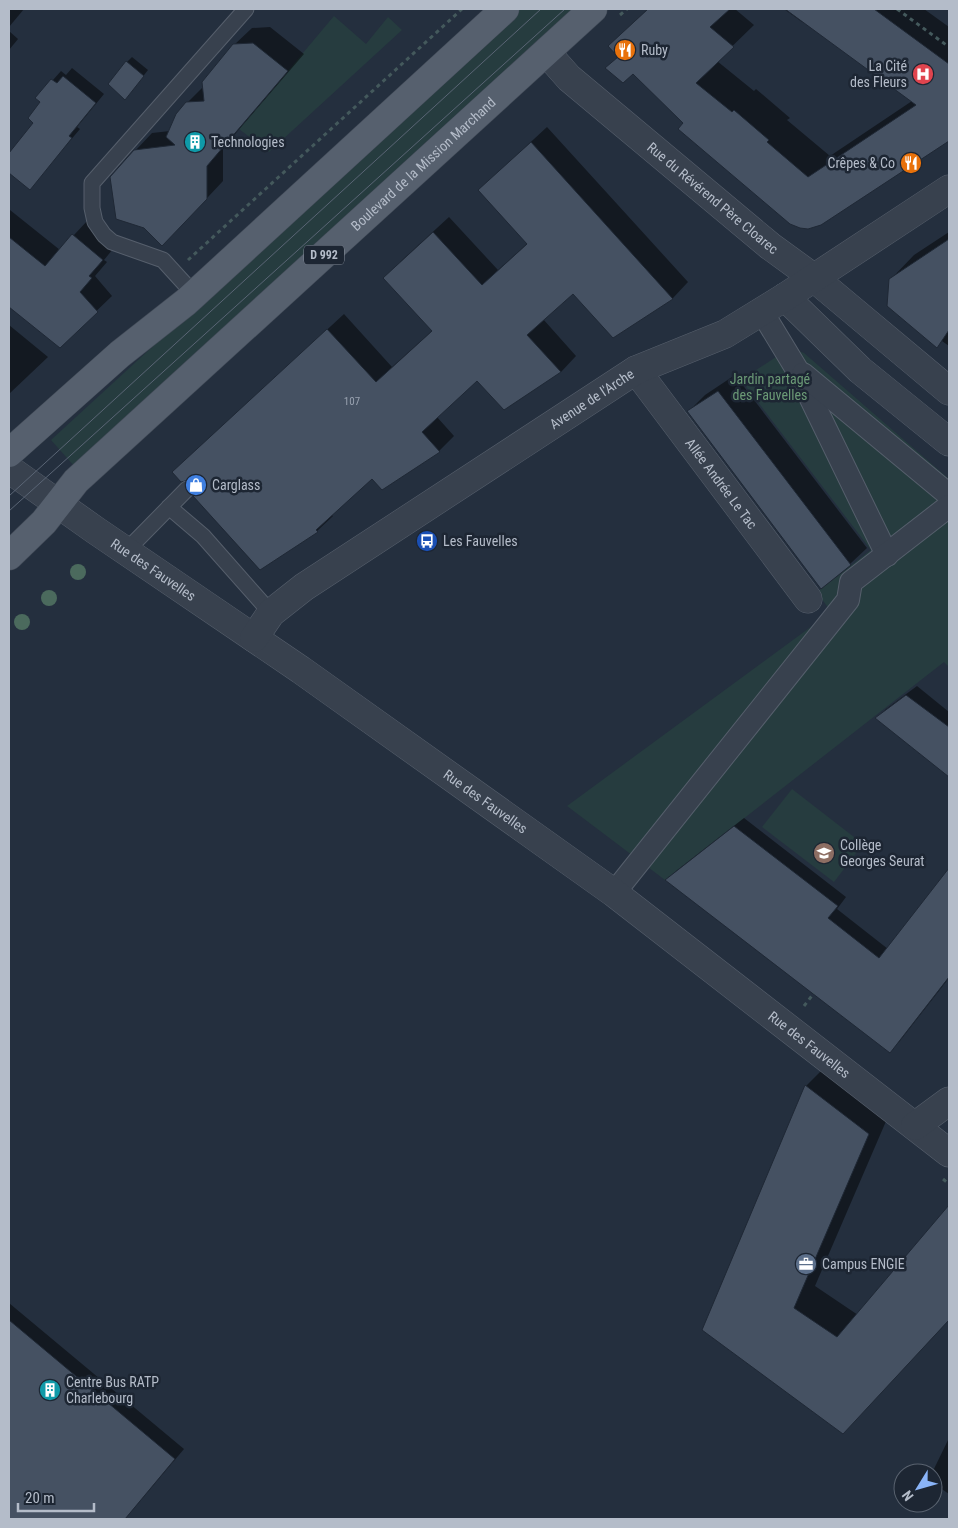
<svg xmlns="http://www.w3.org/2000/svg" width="958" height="1528" font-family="'Roboto Condensed',sans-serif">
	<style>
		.green { fill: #263c3f }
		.shadow { fill: #0007 }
		.building { fill: #455162; stroke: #1f2835 }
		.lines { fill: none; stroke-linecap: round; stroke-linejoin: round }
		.service-casing { stroke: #565f6c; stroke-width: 17 }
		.pedestrian-casing { stroke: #565f6c; stroke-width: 24 }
		.minor-casing { stroke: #565f6c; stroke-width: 29 }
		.primary-casing { stroke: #414a57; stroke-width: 29 }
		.path { stroke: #44595c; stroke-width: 3; stroke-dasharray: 4 4; stroke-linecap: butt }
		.service { stroke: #38414e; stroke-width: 15 }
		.pedestrian { stroke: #38414e; stroke-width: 22 }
		.minor { stroke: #38414e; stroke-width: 28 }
		.primary { stroke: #56606e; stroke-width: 28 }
		.tram { stroke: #5a6575; stroke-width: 1 }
		.tree { fill: #4b6a5d }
		.labels { text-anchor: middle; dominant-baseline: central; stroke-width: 5; stroke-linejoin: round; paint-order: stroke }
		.number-label { font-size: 11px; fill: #98a1af }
		.shield { fill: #1d2633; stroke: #878f9c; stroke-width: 1 }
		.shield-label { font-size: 12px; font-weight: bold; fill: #b4bcc9 }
		.poi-label { font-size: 14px; fill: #b4bcc9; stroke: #1d2633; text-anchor: start }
		.street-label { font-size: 14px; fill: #b4bcc9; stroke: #1d2633 }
		.park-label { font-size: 14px; fill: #6b9a76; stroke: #1d2633 }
	</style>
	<rect width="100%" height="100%" fill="#242f3e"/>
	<g class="green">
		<polygon points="520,9 577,9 75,467 51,440"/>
		<polygon points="334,16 366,44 388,17 402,30 269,152 239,129"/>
		<polygon points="797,350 804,353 949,479 949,667 944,662 665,880 567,806 831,612 817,592 871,550 741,380 782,353"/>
		<polygon points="792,789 863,844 834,882 762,827"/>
	</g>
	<g class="shadow">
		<polygon points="9,9 24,9 9,27"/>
		<polygon points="648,9 735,9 754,25 717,61 754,91 756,89 790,118 787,120 830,156 912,101 803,20 802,22 784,9 924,9 949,27 949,140 820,224 685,123 609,46"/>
		<polygon points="270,27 304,54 223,148 223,181 179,228 135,151 152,133 170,131 187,103 204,86 234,45 252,28"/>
		<polygon points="9,31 18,39 9,50"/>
		<polygon points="132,57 148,70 130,93 127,62"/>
		<polygon points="72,68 104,94 77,127 80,129 30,188 17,165 9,158 9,155 35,122 42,102 37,98 61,71 66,75"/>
		<polygon points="547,127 688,282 673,298 613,337 573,292 543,319 576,356 561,372 477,379 437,417 454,436 439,451 372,477 331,514 333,516 317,531 261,568 197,491 189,457 344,314 392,367 433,330 400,262 449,217 498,270 528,243 495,175"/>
		<polygon points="10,210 60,250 88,220 117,244 104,260 107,262 95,276 112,296 60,346 9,305 9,212"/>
		<polygon points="949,232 949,346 942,341 937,346 890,280 914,255"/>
		<polygon points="9,325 48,357 9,394"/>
		<polygon points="735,375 867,548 850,564 688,412 705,395"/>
		<polygon points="917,686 949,712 949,775 877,718 886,709"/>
		<polygon points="744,818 846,897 837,909 888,949 949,870 949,978 899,1042 890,1051 667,880 676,871"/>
		<polygon points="828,1064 890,1112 815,1286 858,1315 949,1207 949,1320 865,1410 704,1330 806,1086"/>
		<polygon points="9,1303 184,1449 125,1519 9,1519"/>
		<polygon points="949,1438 949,1494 933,1483 932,1473"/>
	</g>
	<g class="building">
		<polygon points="648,9 730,9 710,27 734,47 696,83 732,112 734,110 769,140 767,142 808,177 916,105 785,9 874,9 949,64 949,141 821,225 808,229 800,228 790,224 678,129 683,123 633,74 623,83 605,68 618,57 608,46"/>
		<polygon points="253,43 288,71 207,166 207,199 162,246 144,228 116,219 110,177 134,150 175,145 166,137 176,114 186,102 204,101 202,82 233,44"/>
		<polygon points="126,61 144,76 125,100 108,84"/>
		<polygon points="63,76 96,103 69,136 72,138 30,190 9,173 9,153 33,123 28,118 40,102 35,98 51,79 57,83"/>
		<polygon points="531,142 673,299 613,338 573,294 527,335 561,372 504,410 477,381 422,432 440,452 382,490 372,479 316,530 318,532 260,570 193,496 196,491 194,483 189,480 181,482 172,472 327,329 376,382 432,331 383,278 433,232 482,285 527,244 478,190"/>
		<polygon points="72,234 103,260 89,276 92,278 80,292 98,312 60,348 9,307 9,237 45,266"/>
		<polygon points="949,239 949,330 937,348 887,306 889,279"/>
		<polygon points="718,391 851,565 821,589 687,411"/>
		<polygon points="906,695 949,727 949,777 875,718"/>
		<polygon points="734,826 838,906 828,918 879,958 949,868 949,977 890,1053 665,880"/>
		<polygon points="805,1085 869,1134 794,1308 837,1337 949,1205 949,1320 843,1434 702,1330"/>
		<polygon points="9,1320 175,1459 125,1519 9,1519"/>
	</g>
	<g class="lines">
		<g class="service-casing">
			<g id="service">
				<polyline points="194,294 163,260 112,242 104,235 95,222 92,208 92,183 246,9"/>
				<polyline points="169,507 203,536 271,613"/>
				<polyline points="126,551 187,489"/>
			</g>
		</g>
		<g class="pedestrian-casing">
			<g id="pedestrian">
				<polyline points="762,312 796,368 887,555"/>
				<polyline points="803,374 949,495"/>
				<polyline points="614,893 848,600 851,582 949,506"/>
			</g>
		</g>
		<g class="minor-casing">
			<g id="minor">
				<path id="s1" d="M546 52 569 78 770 246 814 278 949 391"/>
				<polyline points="785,297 860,370 949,442"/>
				<path id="s2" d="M636 370 808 599"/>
				<path id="s3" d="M9 469 95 530 301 670 614 893 949 1153"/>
				<path id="s4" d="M254 638 271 613 304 587 636 370 725 334 785 297 949 189"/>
				<polyline points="915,1126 949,1101"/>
			</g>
		</g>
		<g class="primary-casing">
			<g id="primary">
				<polyline points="9,453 120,354 186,302 505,9"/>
				<path id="s5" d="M9 556 44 522 76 481 593 9"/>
			</g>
		</g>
		<g class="path">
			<polyline points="897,9 949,47"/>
			<polyline points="620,15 627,9"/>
			<polyline points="188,260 462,9"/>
			<polyline points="804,1006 814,993"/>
			<polyline points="943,1179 949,1184"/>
		</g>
		<use href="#service" class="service"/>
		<use href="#pedestrian" class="pedestrian"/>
		<use href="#minor" class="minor"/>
		<use href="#primary" class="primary"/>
		<g class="tram">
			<polyline points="9,496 541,9"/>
			<polyline points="9,511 565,9"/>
		</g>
	</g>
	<g class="tree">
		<circle cx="78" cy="572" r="8"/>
		<circle cx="49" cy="598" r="8"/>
		<circle cx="22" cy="622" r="8"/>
	</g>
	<defs>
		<g id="restaurant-disc" transform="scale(1.125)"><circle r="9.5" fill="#e8710a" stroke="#1d2633"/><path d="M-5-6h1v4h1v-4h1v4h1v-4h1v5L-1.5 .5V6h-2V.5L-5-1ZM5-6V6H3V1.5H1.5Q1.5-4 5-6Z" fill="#fff"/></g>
		<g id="hospital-disc" transform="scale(1.125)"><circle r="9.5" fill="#e0444e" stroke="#1d2633"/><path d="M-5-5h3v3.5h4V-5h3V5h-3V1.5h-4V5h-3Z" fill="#fff"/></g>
		<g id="building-disc" transform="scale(1.125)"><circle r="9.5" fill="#0f9aa8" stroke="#1d2633"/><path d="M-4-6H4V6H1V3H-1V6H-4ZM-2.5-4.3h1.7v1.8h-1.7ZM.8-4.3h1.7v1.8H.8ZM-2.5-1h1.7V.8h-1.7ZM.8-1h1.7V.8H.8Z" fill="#fff"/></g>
		<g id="shop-disc" transform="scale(1.125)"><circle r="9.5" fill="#3f7fe0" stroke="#1d2633"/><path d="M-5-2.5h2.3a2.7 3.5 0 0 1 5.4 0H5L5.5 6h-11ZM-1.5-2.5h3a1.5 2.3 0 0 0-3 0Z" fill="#fff"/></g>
		<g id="bus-disc" transform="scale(1.125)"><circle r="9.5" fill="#1a4fb4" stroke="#1d2633"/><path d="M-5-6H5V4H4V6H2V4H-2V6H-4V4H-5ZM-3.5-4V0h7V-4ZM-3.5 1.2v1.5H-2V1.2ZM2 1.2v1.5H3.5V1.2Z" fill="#fff"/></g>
		<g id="school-disc" transform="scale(1.125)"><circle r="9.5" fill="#8d6e63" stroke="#1d2633"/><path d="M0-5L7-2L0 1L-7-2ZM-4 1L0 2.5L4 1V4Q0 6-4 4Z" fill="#fff"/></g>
		<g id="office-disc" transform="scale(1.125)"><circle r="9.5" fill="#5c6f8a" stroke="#1d2633"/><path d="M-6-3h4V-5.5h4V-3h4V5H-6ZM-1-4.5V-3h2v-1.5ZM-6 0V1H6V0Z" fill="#fff"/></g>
	</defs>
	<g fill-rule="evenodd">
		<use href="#restaurant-disc" x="625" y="50"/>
		<use href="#hospital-disc" x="923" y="74"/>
		<use href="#building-disc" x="195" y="142"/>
		<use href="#restaurant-disc" x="911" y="163"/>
		<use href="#shop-disc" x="196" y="485"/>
		<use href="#bus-disc" x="427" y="541"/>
		<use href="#school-disc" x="824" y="853"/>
		<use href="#office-disc" x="806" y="1264"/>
		<use href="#building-disc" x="50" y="1390"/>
	</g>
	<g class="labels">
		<g class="number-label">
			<text x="352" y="401">107</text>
		</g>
		<rect class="shield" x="304" y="245.5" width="40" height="19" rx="4"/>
		<g class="shield-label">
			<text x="324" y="255">D 992</text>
		</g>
		<g class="poi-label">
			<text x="641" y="50">Ruby</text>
			<text x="907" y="66" text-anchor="end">La Cité<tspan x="907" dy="16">des Fleurs</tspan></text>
			<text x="211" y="142">Technologies</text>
			<text x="895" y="163" text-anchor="end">Crêpes &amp; Co</text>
			<text x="212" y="485">Carglass</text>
			<text x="443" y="541">Les Fauvelles</text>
			<text x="840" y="845">Collège<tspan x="840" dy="16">Georges Seurat</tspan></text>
			<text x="822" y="1264">Campus ENGIE</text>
			<text x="66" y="1382">Centre Bus RATP<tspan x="66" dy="16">Charlebourg</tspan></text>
		</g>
		<g class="street-label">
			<text stroke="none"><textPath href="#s5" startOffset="571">Boulevard de la Mission Marchand</textPath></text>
			<text stroke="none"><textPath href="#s1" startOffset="222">Rue du Révérend Père Cloarec</textPath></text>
			<text stroke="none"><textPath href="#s4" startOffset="416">Avenue de l'Arche</textPath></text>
			<text stroke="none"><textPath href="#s2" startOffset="142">Allée Andrée Le Tac</textPath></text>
			<text stroke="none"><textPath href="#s3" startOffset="176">Rue des Fauvelles</textPath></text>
			<text stroke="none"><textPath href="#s3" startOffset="581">Rue des Fauvelles</textPath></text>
			<text stroke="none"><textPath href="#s3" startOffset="986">Rue des Fauvelles</textPath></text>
		</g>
		<g class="park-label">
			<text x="770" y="379">Jardin partagé<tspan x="770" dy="16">des Fauvelles</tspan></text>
		</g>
	</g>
	<rect width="958" height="1528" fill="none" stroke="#b4bcc9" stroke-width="20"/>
	<g transform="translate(918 1488) rotate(233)"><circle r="24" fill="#1d2633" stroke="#59626f"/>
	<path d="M0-4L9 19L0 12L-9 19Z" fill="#8ab4f8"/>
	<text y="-8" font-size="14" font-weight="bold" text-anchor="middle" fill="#b4bcc9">N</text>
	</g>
	<path d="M18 1503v8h76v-8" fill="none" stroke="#b4bcc9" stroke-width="2.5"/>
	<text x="25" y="1503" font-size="15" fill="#b4bcc9" stroke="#1d2633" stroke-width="4" paint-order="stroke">20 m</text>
</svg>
